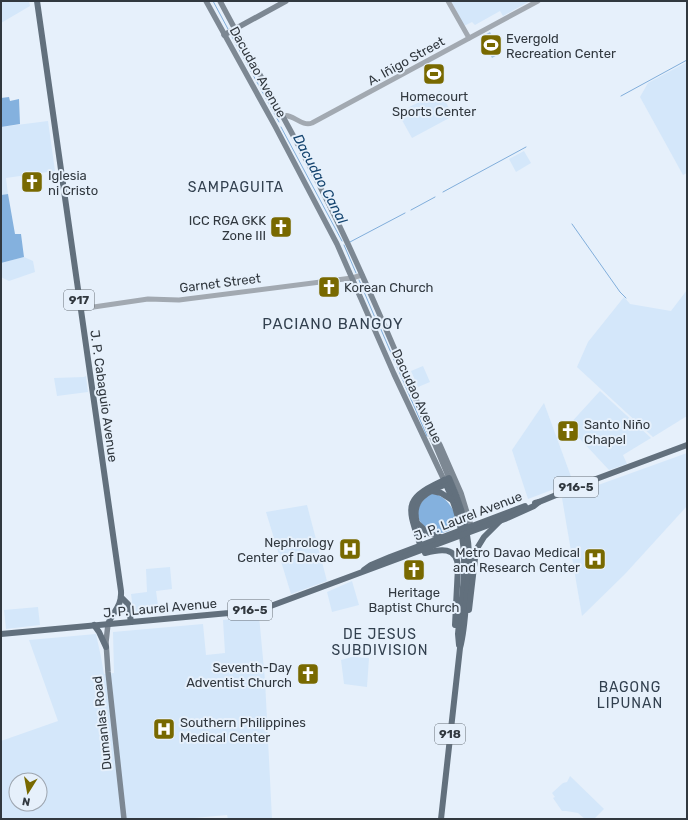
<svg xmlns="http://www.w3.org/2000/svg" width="688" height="820" font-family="Rubik,sans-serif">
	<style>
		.built { fill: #d4e7fa; fill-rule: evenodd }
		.green { fill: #a9c8e7 }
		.forest { fill: #84b1de }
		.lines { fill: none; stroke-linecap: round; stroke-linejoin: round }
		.stream { stroke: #81aedb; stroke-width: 1 }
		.tertiary { stroke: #a2a9b1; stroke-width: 5 }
		.secondary { stroke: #7d8893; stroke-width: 5.5 }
		.primary { stroke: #62707d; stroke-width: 6 }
		.labels { text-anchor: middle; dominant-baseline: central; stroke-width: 4; stroke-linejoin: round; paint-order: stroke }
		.shield { fill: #e6f0fb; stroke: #676f77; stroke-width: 1 }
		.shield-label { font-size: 12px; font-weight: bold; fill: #31383f }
		.poi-label { font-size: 13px; fill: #31383f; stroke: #e6f0fb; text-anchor: start }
		.street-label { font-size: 13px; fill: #31383f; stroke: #e6f0fb }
		.water-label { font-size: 14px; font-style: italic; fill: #14446f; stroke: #e6f0fb }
		.neighbourhood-label { font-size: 14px; letter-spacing: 1px; fill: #32404f; stroke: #e6f0fb }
		.quarter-label { font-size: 15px; letter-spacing: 1px; fill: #32404f; stroke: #e6f0fb }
	</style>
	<rect width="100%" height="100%" fill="#e6f0fb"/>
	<g class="built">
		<polygon points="1,1 29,1 30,6 1,23"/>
		<polygon points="451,1 530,1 503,16 500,11 475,25 472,22 464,26"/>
		<polygon points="687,62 687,173 683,175 640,97 648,83"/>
		<polygon points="440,91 453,116 412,138 398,113"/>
		<polygon points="48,121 55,171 6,178 8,194 1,195 1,127"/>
		<polygon points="524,151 531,163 516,172 509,159"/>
		<polygon points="24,257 33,261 35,272 9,281 1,277 1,263"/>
		<polygon points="687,290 687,416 653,437 577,367 588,342 624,297 630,304 671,311"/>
		<polygon points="423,366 430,382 418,387 411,371"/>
		<polygon points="86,376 88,392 57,396 54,378 84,377"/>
		<polygon points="600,391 651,438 623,455 627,464 609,470 568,426"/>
		<polygon points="544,403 573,482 528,499 512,450"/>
		<polygon points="687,453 687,506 625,574 582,616 562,498"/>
		<polygon points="307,505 327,581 291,594 266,512"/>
		<polygon points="170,567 172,589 156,591 159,613 134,616 131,594 147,592 146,569"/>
		<polygon points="352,581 359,605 332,612 327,592"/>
		<polygon points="38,607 40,625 6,629 4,610"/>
		<path d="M259 616 265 680 272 819H228L227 815 183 819H1V741L58 721 29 640 96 634 101 657 104 674 114 673 113 632 203 624 206 655 225 653 223 620ZM16 780H40V804H16Z"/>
		<polygon points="352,657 369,658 367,687 344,684 341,660"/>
		<polygon points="570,776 604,809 594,819 585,819 578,813 566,811 562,811 553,798 555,797 552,793 563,783 567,782"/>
	</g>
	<g class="green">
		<polygon points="490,32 501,53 492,58 481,37"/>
		<polygon points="435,64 443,79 433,85 425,69"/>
	</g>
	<g class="forest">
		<polygon points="9,97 10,101 19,99 20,124 1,127 1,98"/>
		<polygon points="8,194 15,234 21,234 24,257 1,263 1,195"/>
		<path d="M431 494C445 493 459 513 455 525 451 533 437 535 430 531 427 530 425 527 423 525 412 514 420 500 431 494Z"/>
	</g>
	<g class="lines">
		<g class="stream">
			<polyline points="213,1 228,29"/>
			<polyline points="231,35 279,122"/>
			<polyline points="621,96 687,60"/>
			<polyline points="281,127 342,241"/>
			<polyline points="443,192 526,147"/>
			<polyline points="411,210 435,197"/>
			<polyline points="572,224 620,292 626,298"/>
			<polyline points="350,242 405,213"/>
			<polyline points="344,245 356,273"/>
			<polyline points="359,280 376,320"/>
			<polyline points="379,325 427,436"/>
		</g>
		<g class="tertiary">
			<polyline points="448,1 469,38"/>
			<path d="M283 116C293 113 301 127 312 123L538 1"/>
			<polyline points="80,309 148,299 179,300 352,278 362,275"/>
		</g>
		<g class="secondary">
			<polyline points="206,1 275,126 337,244 394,374 444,480"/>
			<path d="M220 1C262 81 309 159 347 242 383 319 416 399 449 478"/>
			<polyline points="224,35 286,1"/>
			<polyline points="432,431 440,445 461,493 471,526"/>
			<polyline points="108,624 106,642 108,672 124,819"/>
		</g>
		<g class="primary">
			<path d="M37 1 121 591C122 607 113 611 108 624"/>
			<path d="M444 480C456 505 464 532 464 560 465 585 460 610 458 634L459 645"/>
			<polyline points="432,491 441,493 452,500"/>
			<polyline points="535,503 539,502 588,482 687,445"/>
			<path d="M417 523C410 498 429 491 449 483"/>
			<polyline points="417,523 428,533 441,537"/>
			<path d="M422 550C407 505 401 499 449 478 460 502 468 527 469 554 470 570 467 587 466 603 465 618 464 633 460 648L441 819"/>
			<path d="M425 553C440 549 457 546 458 567L455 625"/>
			<polyline points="364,570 371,565 390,557 525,506"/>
			<polyline points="121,597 128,604 131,622"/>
			<polyline points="469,610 476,550 484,537 499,522"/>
			<polyline points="94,625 99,632 106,647"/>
			<polyline points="1,634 229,613 268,607 505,519 534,506 539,502"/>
		</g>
	</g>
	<defs>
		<g id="stadium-square" transform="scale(1.15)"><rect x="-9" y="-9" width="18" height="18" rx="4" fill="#786900" stroke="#e6f0fb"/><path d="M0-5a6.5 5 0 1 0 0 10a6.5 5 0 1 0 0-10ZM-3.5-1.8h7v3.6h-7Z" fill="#fff"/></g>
		<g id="church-square" transform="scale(1.15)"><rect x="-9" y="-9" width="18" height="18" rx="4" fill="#786900" stroke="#e6f0fb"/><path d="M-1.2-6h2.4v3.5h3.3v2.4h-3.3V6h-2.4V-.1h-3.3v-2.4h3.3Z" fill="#fff"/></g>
		<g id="hospital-square" transform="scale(1.15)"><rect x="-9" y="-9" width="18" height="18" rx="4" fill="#786900" stroke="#e6f0fb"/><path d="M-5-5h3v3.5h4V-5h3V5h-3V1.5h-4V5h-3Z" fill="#fff"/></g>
	</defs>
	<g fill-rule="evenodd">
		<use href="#stadium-square" x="491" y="45"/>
		<use href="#stadium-square" x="434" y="74"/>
		<use href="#church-square" x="32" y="182"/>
		<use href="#church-square" x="281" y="227"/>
		<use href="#church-square" x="329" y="287"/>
		<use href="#church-square" x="568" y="431"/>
		<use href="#hospital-square" x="350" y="549"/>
		<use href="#hospital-square" x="595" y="559"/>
		<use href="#church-square" x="414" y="570"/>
		<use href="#church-square" x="308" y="674"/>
		<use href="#hospital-square" x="164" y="729"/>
	</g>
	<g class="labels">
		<g class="shield">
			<rect x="64" y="290" width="30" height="20" rx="3"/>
			<rect x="554" y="477" width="44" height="20" rx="3"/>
			<rect x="228" y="600" width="44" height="20" rx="3"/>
			<rect x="435" y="724" width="30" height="20" rx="3"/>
		</g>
		<g class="shield-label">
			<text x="79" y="300">917</text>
			<text x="576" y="487">916-5</text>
			<text x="250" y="610">916-5</text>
			<text x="450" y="734">918</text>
		</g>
		<g class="poi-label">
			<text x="506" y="38">Evergold<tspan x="506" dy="15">Recreation Center</tspan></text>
			<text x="434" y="96" text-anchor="middle">Homecourt<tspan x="434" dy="15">Sports Center</tspan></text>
			<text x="48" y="175">Iglesia<tspan x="48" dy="15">ni Cristo</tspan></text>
			<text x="266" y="220" text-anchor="end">ICC RGA GKK<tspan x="266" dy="15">Zone III</tspan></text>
			<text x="344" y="287">Korean Church</text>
			<text x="584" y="424">Santo Niño<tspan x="584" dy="15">Chapel</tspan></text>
			<text x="334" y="542" text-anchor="end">Nephrology<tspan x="334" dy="15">Center of Davao</tspan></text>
			<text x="580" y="552" text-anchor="end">Metro Davao Medical<tspan x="580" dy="15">and Research Center</tspan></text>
			<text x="414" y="592" text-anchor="middle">Heritage<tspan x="414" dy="15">Baptist Church</tspan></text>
			<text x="292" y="667" text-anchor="end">Seventh-Day<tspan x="292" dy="15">Adventist Church</tspan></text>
			<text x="180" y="722">Southern Philippines<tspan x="180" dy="15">Medical Center</tspan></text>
		</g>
		<g class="street-label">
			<text transform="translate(406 61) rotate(-29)">A. Iñigo Street</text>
			<text transform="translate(258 72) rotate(61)">Dacudao Avenue</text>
			<text transform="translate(220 283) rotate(-7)">Garnet Street</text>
			<text transform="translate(104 396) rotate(82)">J. P. Cabaguio Avenue</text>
			<text transform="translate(417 396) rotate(65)">Dacudao Avenue</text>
			<text transform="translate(468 516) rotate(-21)">J. P. Laurel Avenue</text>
			<text transform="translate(160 608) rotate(-5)">J. P. Laurel Avenue</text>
			<text transform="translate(102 723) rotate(-96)">Dumanlas Road</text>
		</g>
		<g class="water-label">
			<text transform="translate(320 179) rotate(62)">Dacudao Canal</text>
		</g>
		<g class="neighbourhood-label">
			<text x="236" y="187">SAMPAGUITA</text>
			<text x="380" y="634">DE JESUS<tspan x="380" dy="16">SUBDIVISION</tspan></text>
			<text x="630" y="687">BAGONG<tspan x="630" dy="16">LIPUNAN</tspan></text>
		</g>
		<g class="quarter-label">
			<text x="333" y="324">PACIANO BANGOY</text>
		</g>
	</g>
	<rect width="688" height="820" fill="none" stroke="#31383f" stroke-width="4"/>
	<g transform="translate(28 792) rotate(191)"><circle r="19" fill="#e6f0fb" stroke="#9ea6b0"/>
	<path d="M0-3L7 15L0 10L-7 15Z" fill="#786900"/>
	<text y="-6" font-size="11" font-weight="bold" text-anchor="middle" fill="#31383f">N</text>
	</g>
</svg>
